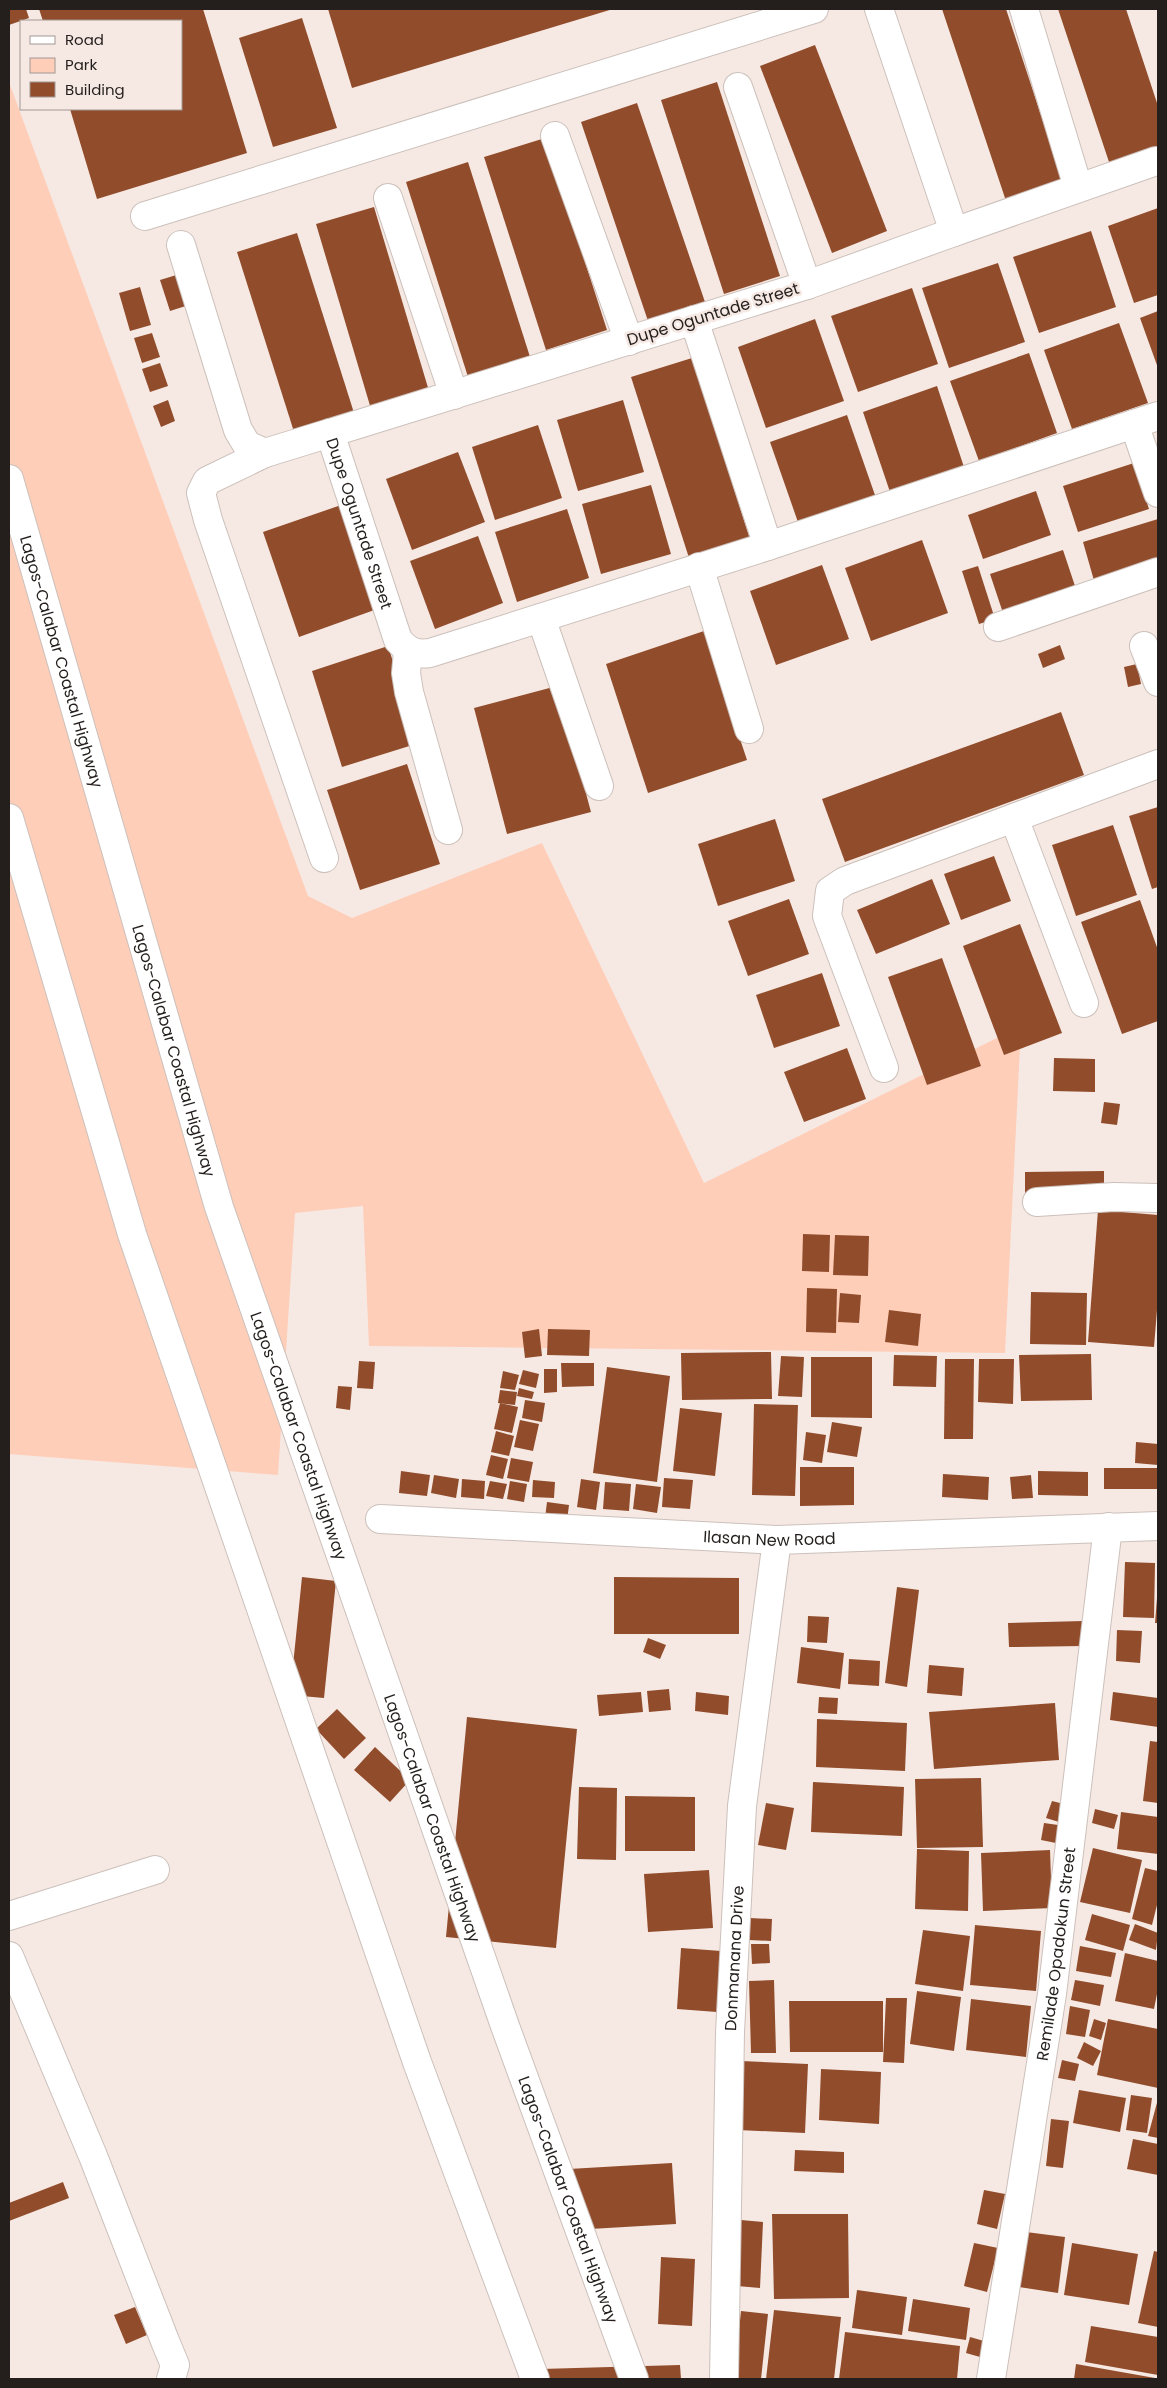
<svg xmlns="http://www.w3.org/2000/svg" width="1167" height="2388" font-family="Poppins,sans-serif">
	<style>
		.green { fill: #feceb9 }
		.building { fill: #914c2b }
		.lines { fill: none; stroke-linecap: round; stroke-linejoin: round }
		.minor-casing { stroke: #ccc0bb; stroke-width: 30 }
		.highway-casing { stroke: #ccc0bb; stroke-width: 30 }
		.minor { stroke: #fff; stroke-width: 28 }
		.highway { stroke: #fff; stroke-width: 28 }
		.labels { text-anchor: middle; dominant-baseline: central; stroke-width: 5; stroke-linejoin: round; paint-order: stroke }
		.street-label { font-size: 16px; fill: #241f1d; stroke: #f6e9e4 }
	</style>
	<rect width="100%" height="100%" fill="#f6e9e4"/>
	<polygon class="green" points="9,82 308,896 352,918 542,843 704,1183 1021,1026 1005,1353 369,1346 363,1206 295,1213 278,1475 9,1454"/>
	<g class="building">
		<polygon points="9,9 26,9 29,18 9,25"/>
		<polygon points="39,9 203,9 247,153 97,199 70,109 181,109 181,21 43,21"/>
		<polygon points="328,9 613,9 352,88"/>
		<polygon points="942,9 1006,9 1063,182 1006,201"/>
		<polygon points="1058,9 1126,9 1158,106 1158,152 1111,168"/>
		<polygon points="302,18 337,128 273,147 239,38"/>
		<polygon points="815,45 887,231 832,253 760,66"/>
		<polygon points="717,82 780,276 724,294 661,100"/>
		<polygon points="637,103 705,302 648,321 581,122"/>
		<polygon points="545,138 607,330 546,350 484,157"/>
		<polygon points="468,162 531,360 469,380 406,182"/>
		<polygon points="374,207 429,391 371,409 316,224"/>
		<polygon points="1158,208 1158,295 1134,303 1108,226"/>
		<polygon points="1091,231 1116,307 1039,333 1013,257"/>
		<polygon points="297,233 355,416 295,435 237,252"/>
		<polygon points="998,263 1025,342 949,368 922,288"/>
		<polygon points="183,273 192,304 170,311 160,280"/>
		<polygon points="140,287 151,325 130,331 119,293"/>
		<polygon points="912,288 938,364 858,392 831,316"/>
		<polygon points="1158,311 1158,368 1140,318"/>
		<polygon points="815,319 844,401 766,428 738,347"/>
		<polygon points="1119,323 1148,403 1072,429 1044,350"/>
		<polygon points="152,333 160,357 142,363 134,338"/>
		<polygon points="1029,353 1057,433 979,461 950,381"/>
		<polygon points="692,358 751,542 690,561 631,377"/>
		<polygon points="160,363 168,386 150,392 142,369"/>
		<polygon points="937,386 964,467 890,492 863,412"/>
		<polygon points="168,400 175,421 161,427 153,406"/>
		<polygon points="623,400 644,472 578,491 557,420"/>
		<polygon points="847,415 876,498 799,525 770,442"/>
		<polygon points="538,425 562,498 495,520 472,447"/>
		<polygon points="458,452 485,522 412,550 386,479"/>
		<polygon points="1134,463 1149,509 1078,532 1063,486"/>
		<polygon points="651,485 671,554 601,574 582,504"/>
		<polygon points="1036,491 1051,535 983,559 968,515"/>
		<polygon points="344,504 380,608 299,637 263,532"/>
		<polygon points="567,509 589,578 517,602 495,532"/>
		<polygon points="1158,519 1158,565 1095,584 1083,542"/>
		<polygon points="478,536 503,603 435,629 410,561"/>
		<polygon points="922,540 948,613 871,641 845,568"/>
		<polygon points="1063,550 1076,589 1003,613 990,574"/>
		<polygon points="822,565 849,639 776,665 750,591"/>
		<polygon points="978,566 995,619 979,624 962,571"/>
		<polygon points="704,631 747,760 648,793 606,664"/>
		<polygon points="1060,645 1065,659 1043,668 1038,654"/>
		<polygon points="388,646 419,743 342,767 312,671"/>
		<polygon points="1137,664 1141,684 1128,687 1124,667"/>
		<polygon points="557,686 591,812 507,834 474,708"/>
		<polygon points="1061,712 1084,775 845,862 822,799"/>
		<polygon points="407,764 440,864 360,890 327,790"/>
		<polygon points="1158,807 1158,887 1152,889 1129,816"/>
		<polygon points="775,819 795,881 718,906 698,844"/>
		<polygon points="1113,825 1137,895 1076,916 1052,845"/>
		<polygon points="994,856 1011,901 961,920 944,874"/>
		<polygon points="932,879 950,924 876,954 857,910"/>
		<polygon points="789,899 809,954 748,976 728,921"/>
		<polygon points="1140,900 1158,950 1158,1021 1122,1034 1081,922"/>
		<polygon points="1020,924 1062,1033 1004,1055 963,946"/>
		<polygon points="942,958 981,1066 927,1085 888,977"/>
		<polygon points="822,973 840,1026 774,1048 756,995"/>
		<polygon points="847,1048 866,1099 804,1122 784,1072"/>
		<polygon points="1054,1058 1095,1059 1095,1092 1053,1091"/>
		<polygon points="1104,1102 1120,1104 1117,1125 1101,1123"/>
		<polygon points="1104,1171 1104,1195 1025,1196 1025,1172"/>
		<polygon points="1098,1210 1158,1215 1158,1298 1154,1347 1088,1342"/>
		<polygon points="803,1234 830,1235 829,1272 802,1271"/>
		<polygon points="835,1235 869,1236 868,1276 833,1275"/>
		<polygon points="807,1288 837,1289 836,1333 806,1332"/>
		<polygon points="1031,1292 1087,1293 1086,1345 1030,1344"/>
		<polygon points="840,1293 861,1295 859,1323 838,1322"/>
		<polygon points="889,1310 921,1314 918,1346 885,1342"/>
		<polygon points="539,1329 542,1356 525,1358 522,1332"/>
		<polygon points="548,1329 590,1330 589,1356 547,1355"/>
		<polygon points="771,1352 772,1399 682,1400 681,1353"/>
		<polygon points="1091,1354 1092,1400 1021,1401 1019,1355"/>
		<polygon points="894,1355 937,1356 936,1387 893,1386"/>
		<polygon points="781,1356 804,1357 802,1397 778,1396"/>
		<polygon points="811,1357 872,1357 872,1418 811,1417"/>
		<polygon points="945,1359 974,1359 973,1439 944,1439"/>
		<polygon points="979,1359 1014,1359 1013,1404 978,1402"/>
		<polygon points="359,1361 375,1362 373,1389 357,1388"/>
		<polygon points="561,1363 594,1363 594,1386 562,1387"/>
		<polygon points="607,1367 670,1376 657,1482 593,1473"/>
		<polygon points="544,1369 557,1369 557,1392 544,1393"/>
		<polygon points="523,1370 539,1374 536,1388 519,1384"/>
		<polygon points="503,1371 519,1375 515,1390 500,1388"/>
		<polygon points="338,1386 352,1387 350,1410 336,1408"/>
		<polygon points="519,1388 534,1392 532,1399 517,1396"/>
		<polygon points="500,1390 517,1392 515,1405 498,1403"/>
		<polygon points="525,1400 545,1403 542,1422 522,1418"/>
		<polygon points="500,1403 518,1407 512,1433 494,1429"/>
		<polygon points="754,1404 798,1405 795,1496 752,1495"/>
		<polygon points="680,1408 722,1413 715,1476 673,1471"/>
		<polygon points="520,1420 539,1424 533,1451 514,1447"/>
		<polygon points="832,1422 862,1427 857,1457 827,1452"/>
		<polygon points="496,1431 514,1436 509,1456 491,1452"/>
		<polygon points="806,1432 826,1435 822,1463 803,1460"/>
		<polygon points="1136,1442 1158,1444 1158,1465 1135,1463"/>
		<polygon points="491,1455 508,1459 503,1479 486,1475"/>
		<polygon points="511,1458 533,1462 529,1482 507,1478"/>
		<polygon points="800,1467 854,1467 854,1505 800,1506"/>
		<rect x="1104" y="1468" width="54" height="21"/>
		<polygon points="401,1471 430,1475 427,1496 399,1493"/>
		<polygon points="1038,1471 1088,1472 1088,1496 1038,1495"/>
		<polygon points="943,1474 989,1477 988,1500 942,1497"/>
		<polygon points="434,1475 459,1479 456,1498 431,1493"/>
		<polygon points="1031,1475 1033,1498 1012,1499 1010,1477"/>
		<polygon points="664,1478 693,1480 690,1509 662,1507"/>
		<polygon points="462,1479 485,1481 484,1499 461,1497"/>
		<polygon points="581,1479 600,1482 596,1510 577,1507"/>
		<polygon points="533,1480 555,1482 554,1498 532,1497"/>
		<polygon points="490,1481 507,1484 503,1499 486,1496"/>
		<polygon points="510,1481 527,1484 524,1502 507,1499"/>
		<polygon points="605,1482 631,1484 629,1511 603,1509"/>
		<polygon points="636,1484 661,1487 657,1513 633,1509"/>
		<polygon points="547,1502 569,1505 567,1521 545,1518"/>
		<polygon points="1125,1562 1155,1563 1154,1618 1123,1617"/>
		<polygon points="302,1577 336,1581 324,1698 290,1695"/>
		<polygon points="614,1577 739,1578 739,1634 614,1634"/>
		<polygon points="897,1587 919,1590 907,1687 885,1683"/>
		<polygon points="1157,1598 1158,1598 1158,1623 1155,1623"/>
		<polygon points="808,1616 829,1617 827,1643 807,1642"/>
		<polygon points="1083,1621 1083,1646 1009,1647 1008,1623"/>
		<polygon points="1117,1630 1142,1631 1140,1663 1116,1661"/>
		<polygon points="648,1638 666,1645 660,1659 643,1652"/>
		<polygon points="801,1647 844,1653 840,1689 797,1683"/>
		<polygon points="849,1659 880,1661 879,1686 848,1684"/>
		<polygon points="929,1665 964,1668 962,1696 927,1693"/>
		<polygon points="669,1689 671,1710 649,1712 647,1691"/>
		<polygon points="641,1692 643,1712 599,1716 597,1695"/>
		<polygon points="696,1692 729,1696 728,1715 695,1711"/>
		<polygon points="1113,1692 1158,1698 1158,1727 1110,1720"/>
		<polygon points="819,1697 838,1698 837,1714 818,1713"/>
		<polygon points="1055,1703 1059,1760 934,1769 929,1712"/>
		<polygon points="337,1709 366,1738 344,1759 316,1729"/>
		<polygon points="467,1717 577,1729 556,1948 446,1937"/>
		<polygon points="817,1719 907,1723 905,1771 816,1767"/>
		<polygon points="1150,1741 1158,1742 1158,1803 1143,1801"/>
		<polygon points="375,1747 410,1780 390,1802 354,1770"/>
		<polygon points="981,1778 983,1847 917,1848 915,1779"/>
		<polygon points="813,1782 904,1787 902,1836 811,1832"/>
		<polygon points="579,1787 617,1788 616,1860 577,1859"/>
		<polygon points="625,1796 695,1797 695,1851 625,1851"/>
		<polygon points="1052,1801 1064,1804 1059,1822 1046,1818"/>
		<polygon points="766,1803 794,1808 786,1850 758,1845"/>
		<polygon points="1095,1809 1118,1815 1114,1829 1092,1823"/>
		<polygon points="1121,1812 1158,1817 1158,1854 1117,1849"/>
		<polygon points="1044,1823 1058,1825 1056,1843 1041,1840"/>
		<polygon points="1093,1848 1142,1860 1130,1913 1080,1902"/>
		<polygon points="917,1849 969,1851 968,1911 915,1909"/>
		<polygon points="1050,1850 1052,1908 983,1911 981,1853"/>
		<polygon points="1145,1868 1158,1871 1158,1901 1152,1925 1132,1919"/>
		<polygon points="709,1870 713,1928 648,1932 644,1874"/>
		<polygon points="1092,1914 1130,1925 1123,1951 1085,1940"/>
		<polygon points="750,1918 772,1919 771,1941 749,1940"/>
		<polygon points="1135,1924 1158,1933 1156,1950 1129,1940"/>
		<polygon points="975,1925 1041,1931 1036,1991 970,1985"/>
		<polygon points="923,1930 970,1936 963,1991 915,1984"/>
		<polygon points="751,1944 769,1944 770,1963 752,1964"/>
		<polygon points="1080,1946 1116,1953 1111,1977 1076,1971"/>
		<polygon points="681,1948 721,1951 717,2012 677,2009"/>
		<polygon points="1125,1953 1158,1961 1158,1989 1154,2009 1115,2001"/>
		<polygon points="774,1980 776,2053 751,2053 749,1981"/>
		<polygon points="1075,1980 1104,1985 1100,2006 1071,2000"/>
		<polygon points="917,1991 961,1997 954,2051 910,2044"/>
		<polygon points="886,1998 907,1998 904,2063 883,2062"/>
		<polygon points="971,1999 1031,2006 1026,2057 966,2050"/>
		<polygon points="789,2001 883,2001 883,2052 790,2052"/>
		<polygon points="1070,2006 1090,2010 1085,2037 1066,2034"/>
		<polygon points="1094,2019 1106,2023 1101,2040 1089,2036"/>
		<polygon points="1108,2019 1158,2029 1158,2088 1097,2075"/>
		<polygon points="1084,2042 1101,2051 1093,2066 1077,2058"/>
		<polygon points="1062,2060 1079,2064 1075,2081 1058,2078"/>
		<polygon points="741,2061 808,2064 805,2133 738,2130"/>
		<polygon points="821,2069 881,2072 879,2124 819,2120"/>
		<polygon points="1079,2090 1126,2098 1120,2132 1073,2123"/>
		<polygon points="1131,2095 1152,2098 1147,2133 1126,2130"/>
		<polygon points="1158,2099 1158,2138 1148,2136"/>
		<polygon points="1051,2119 1069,2121 1063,2168 1046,2166"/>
		<polygon points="1133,2139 1158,2144 1158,2175 1127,2169"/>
		<polygon points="795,2150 844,2152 844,2173 794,2171"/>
		<polygon points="672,2163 676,2224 573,2230 569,2169"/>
		<polygon points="63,2182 69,2198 9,2221 9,2203"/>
		<polygon points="984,2190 1005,2194 997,2229 977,2224"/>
		<polygon points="772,2214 848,2214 849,2298 774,2299"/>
		<polygon points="741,2220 763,2222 760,2288 737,2286"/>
		<polygon points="1026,2232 1065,2237 1058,2293 1019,2287"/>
		<polygon points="974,2243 998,2248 987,2292 964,2286"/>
		<polygon points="1072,2243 1138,2254 1129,2305 1064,2295"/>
		<polygon points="1154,2251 1158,2252 1158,2327 1138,2323"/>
		<polygon points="661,2257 695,2259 692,2326 658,2324"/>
		<polygon points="857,2290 907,2297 902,2335 852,2328"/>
		<polygon points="913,2299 970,2308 966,2340 908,2331"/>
		<polygon points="135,2307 147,2335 126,2344 114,2315"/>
		<polygon points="774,2310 841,2317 834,2379 766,2379"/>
		<polygon points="741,2311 768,2314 761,2379 734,2379"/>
		<polygon points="1091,2326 1158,2337 1158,2375 1085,2362"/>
		<polygon points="845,2332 960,2346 957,2379 839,2379"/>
		<polygon points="970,2337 984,2341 980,2357 966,2353"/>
		<polygon points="1076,2364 1155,2378 1155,2379 1074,2379"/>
		<polygon points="680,2365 681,2379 542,2379 541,2369"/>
	</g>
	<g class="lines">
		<g class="minor-casing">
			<g id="minor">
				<path id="s1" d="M879 9 954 232 807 285 330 433 398 640C408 651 414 655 430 653L768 546 1158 416"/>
				<polyline points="1024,9 1078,187"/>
				<polyline points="738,87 807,285"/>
				<polyline points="555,136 629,341"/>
				<polyline points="388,198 454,395"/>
				<polyline points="145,216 814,9"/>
				<polyline points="954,232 1156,161"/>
				<polyline points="181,245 238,430 247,445 265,453 330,433"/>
				<polyline points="694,320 768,546"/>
				<polyline points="1134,424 1158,493"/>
				<polyline points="265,453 207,481 201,493 208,520 324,858"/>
				<polyline points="699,567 749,729"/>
				<polyline points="541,618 599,786"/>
				<polyline points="998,627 1158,572"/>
				<polyline points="1144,646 1158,682"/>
				<polyline points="408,651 406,673 409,692 448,830"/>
				<polyline points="1014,818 1084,1003"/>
				<polyline points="884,1068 827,916 830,891 845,881 1158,764"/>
				<polyline points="1037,1202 1114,1197 1158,1198"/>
				<path id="s2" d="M380 1519 777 1540 1158 1526"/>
				<polyline points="9,1916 155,1870"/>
				<polyline points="9,1956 93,2156 165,2341 175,2365 171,2379"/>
				<path id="s3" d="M724 2379 730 2032 742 1806 777 1540"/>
				<path id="s4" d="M991 2379 1052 1994 1108 1527"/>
			</g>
		</g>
		<g class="highway-casing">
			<g id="highway">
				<path id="s5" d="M9 479 219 1207 505 2026 634 2379"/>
				<polyline points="9,818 132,1234 417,2062 535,2379"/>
			</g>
		</g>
		<use href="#minor" class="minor"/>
		<use href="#highway" class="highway"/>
	</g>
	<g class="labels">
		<g class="street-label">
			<text transform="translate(713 314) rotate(-17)">Dupe Oguntade Street</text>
			<text stroke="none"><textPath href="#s1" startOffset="986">Dupe Oguntade Street</textPath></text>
			<text stroke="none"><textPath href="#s5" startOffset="190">Lagos-Calabar Coastal Highway</textPath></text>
			<text stroke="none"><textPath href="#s5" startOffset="595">Lagos-Calabar Coastal Highway</textPath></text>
			<text stroke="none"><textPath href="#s5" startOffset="1000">Lagos-Calabar Coastal Highway</textPath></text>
			<text stroke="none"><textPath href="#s2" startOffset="390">Ilasan New Road</textPath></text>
			<text stroke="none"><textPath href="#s5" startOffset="1405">Lagos-Calabar Coastal Highway</textPath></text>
			<text stroke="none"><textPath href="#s4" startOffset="430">Remilade Opadokun Street</textPath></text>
			<text stroke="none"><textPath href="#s3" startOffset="421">Donmanana Drive</textPath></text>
			<text stroke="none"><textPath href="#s5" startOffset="1810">Lagos-Calabar Coastal Highway</textPath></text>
		</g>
	</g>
	<rect width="1167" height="2388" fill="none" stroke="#241f1d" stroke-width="20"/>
	<rect x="20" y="20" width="162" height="90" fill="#f6e9e4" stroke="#a29894"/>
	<rect x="30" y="36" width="25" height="8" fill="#ffffff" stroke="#a29894"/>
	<text x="65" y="45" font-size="15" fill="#241f1d">Road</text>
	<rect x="30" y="58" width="25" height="15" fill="#feceb9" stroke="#a29894"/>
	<text x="65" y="70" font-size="15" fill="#241f1d">Park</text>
	<rect x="30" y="82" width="25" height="15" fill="#914c2b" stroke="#a29894"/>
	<text x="65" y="95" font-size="15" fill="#241f1d">Building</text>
</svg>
